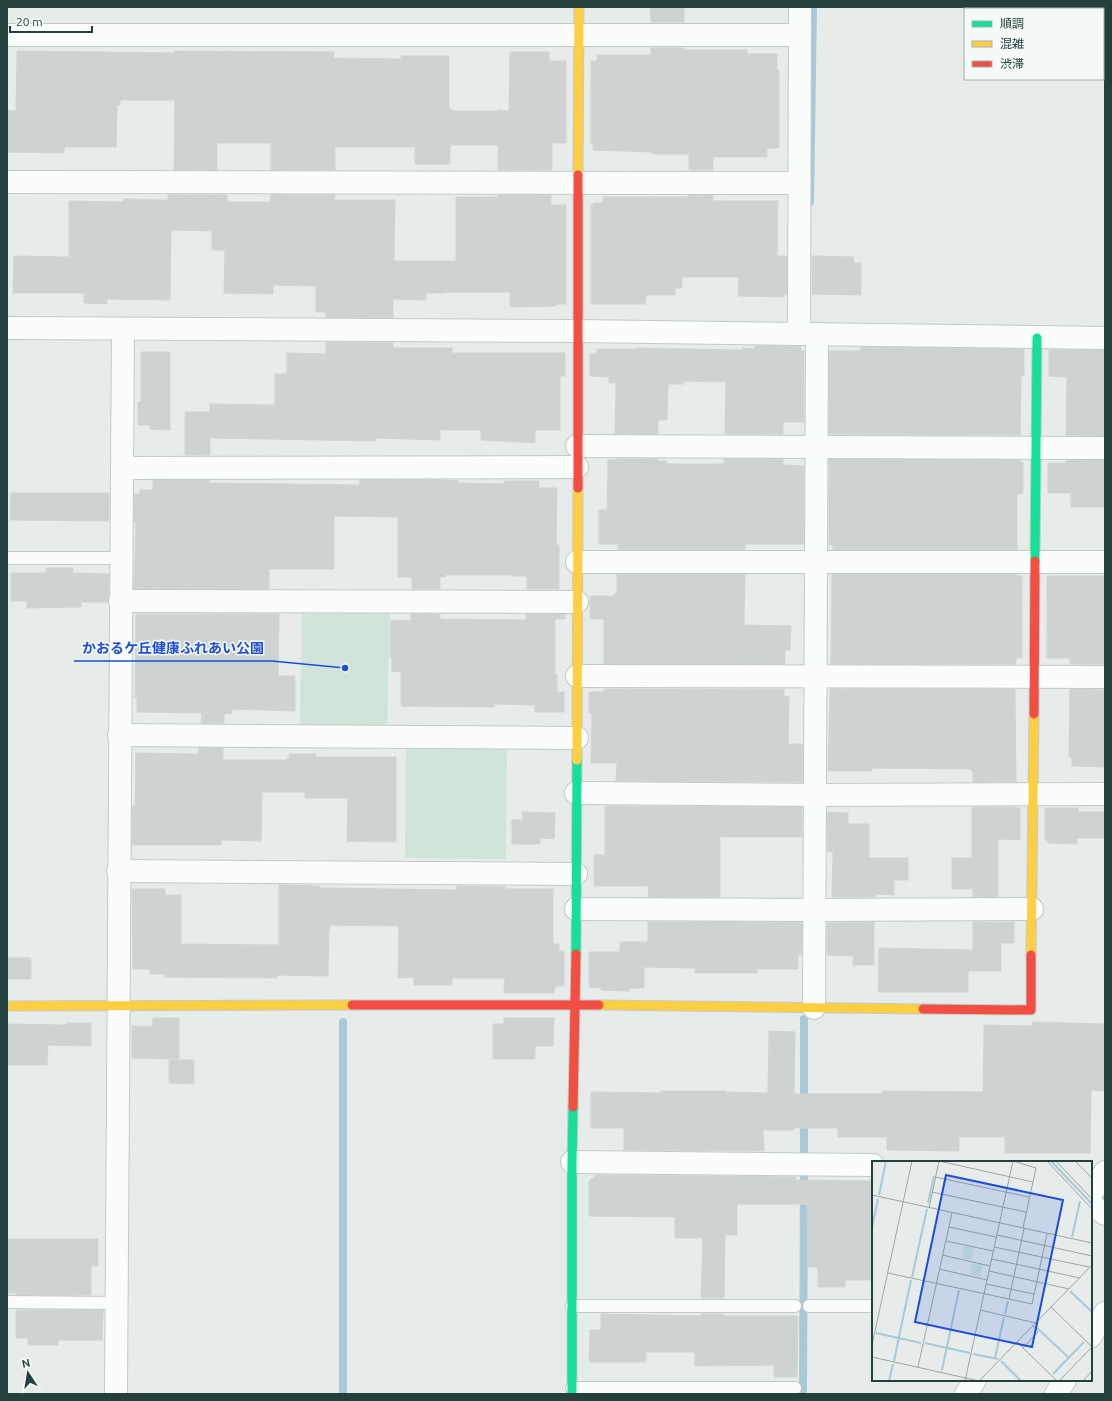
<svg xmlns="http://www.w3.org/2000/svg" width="1112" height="1401" font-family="Ubuntu,'Noto Sans JP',sans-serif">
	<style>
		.green { fill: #d0e4da }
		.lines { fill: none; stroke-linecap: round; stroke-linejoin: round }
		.stream { stroke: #a9c9d8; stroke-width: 8 }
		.building { fill: #ced3d2; stroke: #cfd5d3 }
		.lane-casing { stroke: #c4c9c7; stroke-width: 14 }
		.street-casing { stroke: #c4c9c7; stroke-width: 24 }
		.fast-casing { stroke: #c2c9c8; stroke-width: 11 }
		.slow-casing { stroke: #c2c9c8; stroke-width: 11 }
		.jam-casing { stroke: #c2c9c8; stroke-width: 11 }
		.lane { stroke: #fbfcfc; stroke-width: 12 }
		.street { stroke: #fbfcfc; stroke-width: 22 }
		.fast { stroke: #16e098; stroke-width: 9 }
		.slow { stroke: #ffcf43; stroke-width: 9 }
		.jam { stroke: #f24e42; stroke-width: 9 }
		.inset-river { fill: none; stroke: #a9c9d8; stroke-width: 2 }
		.inset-road { fill: none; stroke: #99a7a5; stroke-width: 1 }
		.view { fill: #1d4ed8; fill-opacity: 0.15; stroke: #1d4ed8; stroke-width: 2 }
		.inset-edge { fill: none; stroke: #24403d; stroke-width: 2 }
		.leader { fill: none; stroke: #1d4ed8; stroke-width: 1.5 }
		.callout-dot { fill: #1d4ed8; stroke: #f5faf9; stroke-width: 1.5 }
		.callout-label { font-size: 14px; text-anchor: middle; font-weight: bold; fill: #1d4ed8; stroke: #f5faf9; stroke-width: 3; stroke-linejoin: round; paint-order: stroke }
	</style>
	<rect width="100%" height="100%" fill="#e7ecea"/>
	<g class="green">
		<polygon points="302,609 390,610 387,727 300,725"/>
		<polygon points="406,746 507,747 506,859 405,858"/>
	</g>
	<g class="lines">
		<g class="stream">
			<polyline points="810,202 813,7"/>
			<polyline points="804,1104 804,1019"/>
			<polyline points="804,1151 804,1118"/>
			<polyline points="1104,1200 1105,1200"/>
			<polyline points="343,1394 343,1022"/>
			<polyline points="803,1394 804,1176"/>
		</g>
	</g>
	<g class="building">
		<polygon points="650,7 684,7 684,22 651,22"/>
		<polygon points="651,48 684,48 684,50 747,50 747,54 777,54 777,70 779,70 779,148 767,148 767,157 713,157 713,170 689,170 689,154 652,154 652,152 593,150 593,144 591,144 591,61 597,61 597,55 651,55"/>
		<polygon points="17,51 174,53 174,51 334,52 334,58 401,59 401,56 449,56 449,109 451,109 451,111 498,111 498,110 509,111 510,52 549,52 549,61 566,61 566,143 552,143 552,170 498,170 498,145 450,145 450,164 415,164 415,147 335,147 335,170 271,170 271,143 217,143 217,170 174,170 175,100 120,100 120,105 117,105 116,147 64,147 64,153 7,152 7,110 16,111"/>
		<polygon points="168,195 227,195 227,202 270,202 271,195 335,195 334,200 395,200 394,261 456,261 456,197 498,197 498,195 551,195 551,205 566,205 566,304 557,304 556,306 510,307 510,292 446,292 446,293 426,293 426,300 393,299 393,318 326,317 326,312 316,312 316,286 273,285 273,294 224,293 225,250 212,250 212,231 171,230 170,300 107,299 107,304 84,303 84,293 13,293 14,256 69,257 69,201 123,202 124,199 168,200"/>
		<polygon points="688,195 713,195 713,201 778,201 777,256 787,256 787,294 784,294 784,297 738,296 739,277 682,277 682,288 675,288 675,295 646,295 645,304 591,304 591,205 593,205 593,203 603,203 603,197 688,197"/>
		<polygon points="812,256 854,257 854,263 861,263 861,295 812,294"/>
		<polygon points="326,342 393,343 393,348 452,348 452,353 565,353 565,376 560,376 560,430 535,430 535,443 481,440 481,430 440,430 440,440 376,438 375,441 210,438 210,455 185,455 185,412 210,412 210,404 275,405 275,374 287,374 287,353 326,354"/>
		<polygon points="755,346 801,346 801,351 804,351 804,422 783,422 783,434 725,434 726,382 684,381 684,384 668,384 667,420 658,420 658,434 615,434 616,383 609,383 609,377 590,376 590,354 597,354 597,349 638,349 638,348 742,350 742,348 755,349"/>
		<polygon points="861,347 1024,349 1024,376 1021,376 1020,435 829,434 829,351 861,351"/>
		<polygon points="1049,350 1105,350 1105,436 1066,435 1067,377 1049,376"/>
		<polygon points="141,352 170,352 170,430 150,429 150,425 138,425 138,402 141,402"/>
		<polygon points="615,459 658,459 658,461 667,461 667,464 724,464 724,459 783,459 783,465 804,466 804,544 745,544 745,550 618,550 618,544 599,544 599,510 607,510 608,460 615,460"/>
		<polygon points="829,459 1020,460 1020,462 1023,462 1023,493 1017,494 1017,550 833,550 833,545 829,545"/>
		<polygon points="1066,460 1105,460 1105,507 1071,507 1071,493 1048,493 1048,463 1066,463"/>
		<polygon points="153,480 209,480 209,483 360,485 360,480 442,480 459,481 459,483 504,484 504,481 539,481 539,488 557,488 556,545 559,545 559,589 527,589 527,576 512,576 512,575 445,575 445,577 440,577 440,589 412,589 412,577 398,577 398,517 334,516 334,569 269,569 269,589 134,589 136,522 134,522 134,494 140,494 140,490 153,490"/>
		<polygon points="11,493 109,493 109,521 10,520"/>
		<polygon points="46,568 73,568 73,573 109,574 108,602 81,602 81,607 27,608 27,601 11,601 11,573 46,573"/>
		<polygon points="617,574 745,574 744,625 791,626 790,650 785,650 785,664 604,664 604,619 590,619 590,596 614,596 614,594 617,594"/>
		<polygon points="832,574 1017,574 1017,576 1022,576 1022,658 1016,658 1016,664 831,664"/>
		<polygon points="1047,576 1105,576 1105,664 1070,664 1070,658 1047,658"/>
		<polygon points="136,614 279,614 278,676 295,676 295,711 232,709 232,714 224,714 224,723 201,723 202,713 137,712 137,698 135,698"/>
		<polygon points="411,614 440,614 440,619 526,620 526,614 565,614 565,619 555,619 555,675 557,675 557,692 564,692 564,712 535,712 535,705 494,704 494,707 401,706 401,671 392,672 392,657 390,657 391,620 411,621"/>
		<polygon points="604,689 784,689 784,696 789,697 788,744 803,744 802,782 616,781 617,763 591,763 592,713 589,713 589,692 603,692"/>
		<polygon points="830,689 1015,689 1016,782 973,782 973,771 971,771 972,769 872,768 872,771 828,771"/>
		<polygon points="1070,689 1105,690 1105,767 1072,766 1072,757 1069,757"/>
		<polygon points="199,748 223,748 223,760 287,760 287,758 289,758 289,754 316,754 316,757 396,757 396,842 347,841 348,798 305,798 305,792 262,792 261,841 221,840 221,845 132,845 132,806 135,806 136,753 198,754"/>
		<polygon points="605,806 802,807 802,837 720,837 720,897 649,897 648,886 594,886 594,855 605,855"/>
		<polygon points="972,807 1016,807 1016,808 1020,808 1020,840 998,839 998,897 973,897 973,889 952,889 952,858 972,858"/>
		<polygon points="1045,808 1078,808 1078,812 1105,812 1105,838 1077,838 1077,844 1048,843 1048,840 1045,840"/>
		<polygon points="522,812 555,813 554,839 540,838 540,844 512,844 512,820 523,820"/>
		<polygon points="827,812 848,813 848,824 869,824 869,858 908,858 908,880 894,880 894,895 875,894 875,897 832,897 833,852 828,852"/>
		<polygon points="279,885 320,886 320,888 392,889 457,890 457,886 505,887 505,889 553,889 553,944 559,944 559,951 564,951 564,986 555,986 554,993 504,993 505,978 452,978 452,985 414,985 414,977 398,978 399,926 330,925 330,929 329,929 328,976 277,975 276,978 165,977 165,974 150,974 150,969 133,969 132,889 165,889 165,895 181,895 181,944 279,945"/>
		<polygon points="648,922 802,922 802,955 798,955 798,969 757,969 757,973 695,973 695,968 644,967 644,988 629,988 629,991 601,990 601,988 589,987 589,952 620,952 620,942 648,942"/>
		<polygon points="874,922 874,965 853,965 853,956 827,955 827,923"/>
		<polygon points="973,922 1014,922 1014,943 1001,943 1001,971 968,971 968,992 878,992 879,948 973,950"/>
		<rect x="7" y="958" width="24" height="21"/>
		<polygon points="153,1018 179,1018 179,1059 132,1058 132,1026 152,1027"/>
		<polygon points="504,1018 554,1018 553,1046 535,1046 535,1059 493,1059 493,1024 504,1024"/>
		<polygon points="1032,1022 1105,1024 1105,1091 1091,1090 1090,1153 1005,1153 1005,1137 959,1137 959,1151 887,1150 887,1137 838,1137 838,1128 794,1128 794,1130 763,1130 764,1151 624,1150 624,1128 591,1128 591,1092 661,1093 661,1091 726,1091 725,1092 768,1093 769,1031 795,1032 794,1094 883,1094 883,1091 983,1092 984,1025 1032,1026"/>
		<polygon points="67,1023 91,1023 91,1046 48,1045 47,1065 7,1065 7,1024 67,1025"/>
		<polygon points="169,1060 194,1060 194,1084 169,1083"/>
		<polygon points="596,1175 796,1177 795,1180 872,1181 873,1280 845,1280 845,1287 818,1287 818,1267 808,1267 807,1204 737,1204 737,1235 725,1235 724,1298 701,1298 703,1238 675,1238 675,1217 589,1216 589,1181"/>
		<polygon points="7,1239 98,1239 98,1266 91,1266 91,1295 16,1295 16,1293 7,1293"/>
		<polygon points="16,1310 103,1310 102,1340 58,1340 58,1345 28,1345 28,1338 16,1338"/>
		<polygon points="601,1314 701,1316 701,1314 724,1314 724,1316 798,1316 797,1377 774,1377 774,1365 695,1366 695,1352 646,1352 646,1362 589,1362 590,1330 601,1330"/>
	</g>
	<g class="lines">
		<g class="lane-casing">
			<g id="lane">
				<polyline points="7,558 121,558"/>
				<polyline points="7,1302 117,1303"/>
				<polyline points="572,1306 795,1306"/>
				<polyline points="809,1306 873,1306"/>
				<polyline points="572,1388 795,1388"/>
			</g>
		</g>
		<g class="street-casing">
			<g id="street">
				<polyline points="7,35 799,35"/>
				<polyline points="7,182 799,183"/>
				<polyline points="7,328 577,331 1105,338"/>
				<polyline points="799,333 800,7"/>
				<polyline points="577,446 1105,448"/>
				<polyline points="122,468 577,467"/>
				<polyline points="577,562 1105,562"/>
				<polyline points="120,601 577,602"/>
				<polyline points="577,676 1105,677"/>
				<polyline points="119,735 577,738"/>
				<polyline points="576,793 815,795 1105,794"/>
				<polyline points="118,871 576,874"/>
				<polyline points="576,909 815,910 1032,909"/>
				<polyline points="814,1008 817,334"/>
				<polyline points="572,1162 873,1165"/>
				<polyline points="1091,1194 1105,1172"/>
				<polyline points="1091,1205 1105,1214"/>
				<polyline points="1091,1336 1105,1313"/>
				<polyline points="116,1394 123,329"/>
				<polyline points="966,1394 975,1380"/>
				<polyline points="1056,1394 1065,1380"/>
			</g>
		</g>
		<g class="fast-casing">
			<g id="fast">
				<polyline points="1035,561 1037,338"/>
				<polyline points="576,954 577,760"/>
				<polyline points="572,1394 572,1162 573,1107"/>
			</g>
		</g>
		<g class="slow-casing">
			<g id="slow">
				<polyline points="578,175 579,7"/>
				<polyline points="577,760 578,488"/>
				<polyline points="1031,955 1034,714"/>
				<polyline points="599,1005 923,1009"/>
				<polyline points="7,1006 352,1005"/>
			</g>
		</g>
		<g class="jam-casing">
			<g id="jam">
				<polyline points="578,488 578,175"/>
				<polyline points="1034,714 1035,561"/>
				<polyline points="352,1005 599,1005"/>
				<polyline points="923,1009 1031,1010 1031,955"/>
				<polyline points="573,1107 576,954"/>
			</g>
		</g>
		<use href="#lane" class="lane"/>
		<use href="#street" class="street"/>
		<use href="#fast" class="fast"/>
		<use href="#slow" class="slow"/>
		<use href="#jam" class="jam"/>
	</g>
	<g transform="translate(872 1161)">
		<rect width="220" height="220" fill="#e7ecea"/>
		<path d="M92 85 102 87 99 99 90 97ZM100 102 111 104 108 116 98 113Z" fill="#d0e4da"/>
		<path class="inset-river" d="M179 0 220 43M7 34 14 0M56 42 62 15M0 67 6 38M200 76 208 40M40 116 55 48M198 130 220 151M133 153 136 140M163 165 197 197M4 172 49 182M53 182 98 192M101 193 126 198M123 197 132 156M22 200 39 119M129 200 149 220M70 209 87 129M181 213 212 181M17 220 21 203"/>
		<path class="inset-road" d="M67 0 161 21M141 0 164 7 151 67M175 0 220 48M184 0 220 38M203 0 220 17M63 16 157 36M60 31 154 51M0 34 220 82M57 47 67 0M77 66 124 76M125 74 220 95M74 80 121 90M122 86 217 106M70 94 118 105M120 98 208 117M67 108 115 119M117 110 197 128M16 112 160 143 175 73M114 123 162 133M137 138 152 68M179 146 220 186M108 149 164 162M145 181 185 220M0 184 40 0M151 187 166 171 161 165M0 196 107 220M46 206 80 52M93 220 141 0M107 220 220 104M187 220 220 186M211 220 220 210"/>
		<path class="view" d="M74 14 191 39 160 186 43 161Z"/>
		<rect width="220" height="220" class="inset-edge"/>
	</g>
	<path class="leader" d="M345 668L272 661H74"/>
	<circle class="callout-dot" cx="345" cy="668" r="4"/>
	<g class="callout-label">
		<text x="173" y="653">かおるケ丘健康ふれあい公園</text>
	</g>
	<rect width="1112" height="1401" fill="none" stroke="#24403d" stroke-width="16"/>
	<rect x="964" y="8" width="140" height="72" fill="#f5faf9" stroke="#a1b0ae"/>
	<rect x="972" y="21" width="20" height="6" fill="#16e098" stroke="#a1b0ae"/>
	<text x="1000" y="28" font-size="12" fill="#24403d">順調</text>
	<rect x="972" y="41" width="20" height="6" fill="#ffcf43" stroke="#a1b0ae"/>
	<text x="1000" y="48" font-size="12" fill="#24403d">混雑</text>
	<rect x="972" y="61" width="20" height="6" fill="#f24e42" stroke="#a1b0ae"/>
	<text x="1000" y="68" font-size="12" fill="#24403d">渋滞</text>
	<g transform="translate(28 1373) rotate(348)" stroke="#f5faf9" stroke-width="3" paint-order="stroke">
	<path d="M0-3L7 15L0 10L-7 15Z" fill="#24403d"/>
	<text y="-6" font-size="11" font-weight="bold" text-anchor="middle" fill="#24403d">N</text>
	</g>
	<path d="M10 26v6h82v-6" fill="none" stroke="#24403d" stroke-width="2"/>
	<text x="16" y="26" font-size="12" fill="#24403d" stroke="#f5faf9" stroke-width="3" paint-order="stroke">20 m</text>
</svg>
